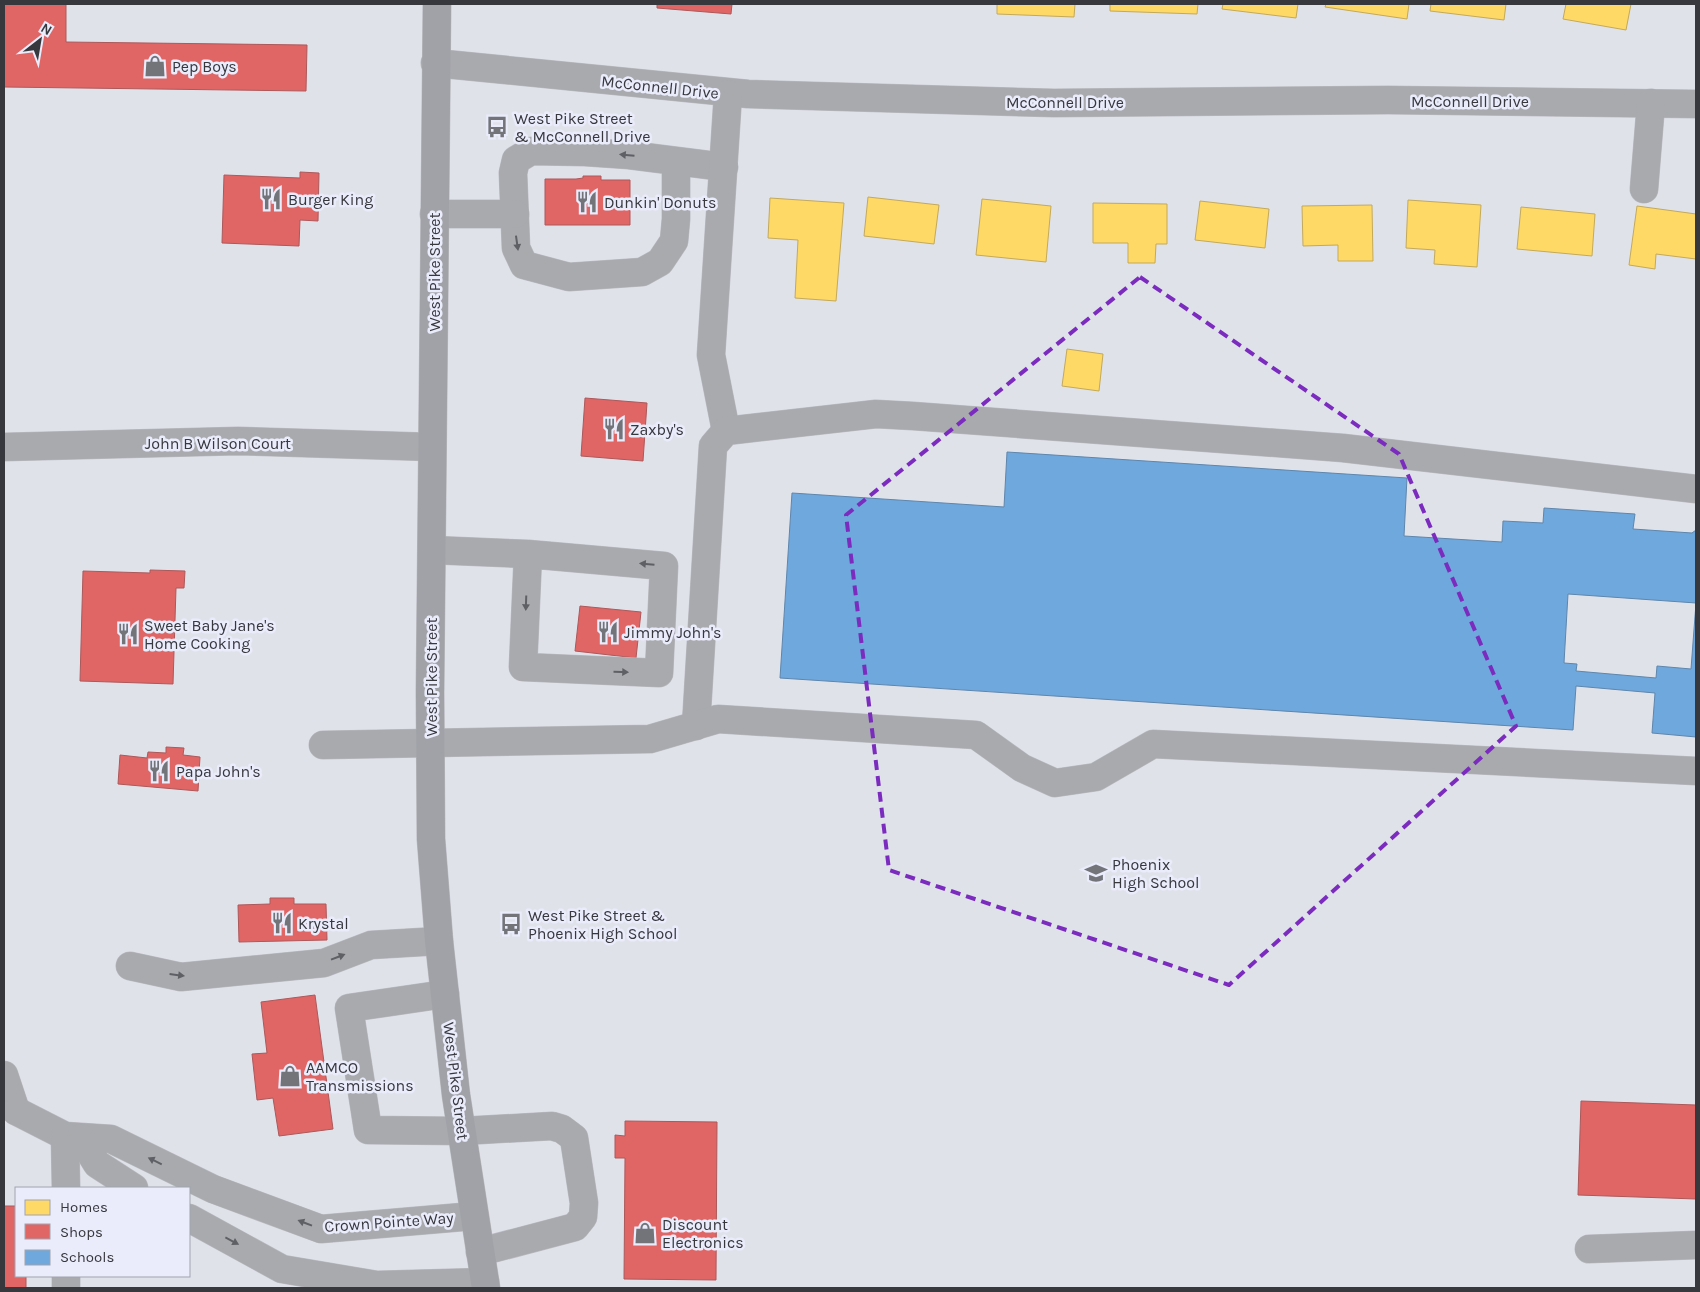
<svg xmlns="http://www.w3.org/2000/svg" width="1700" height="1292" font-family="Karla,sans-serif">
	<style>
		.homes { fill: #ffd966; stroke: #c3a95a }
		.shops { fill: #e06666; stroke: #ad585a }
		.schools { fill: #6fa8dc; stroke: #5e86ad; fill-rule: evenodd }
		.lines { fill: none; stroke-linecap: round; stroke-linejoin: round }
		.minor-casing { stroke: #bcbdc3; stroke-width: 29 }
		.major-casing { stroke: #bcbdc3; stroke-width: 29 }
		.minor { stroke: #a8aaae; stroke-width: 28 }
		.major { stroke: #a0a2a7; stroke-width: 28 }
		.oneway { fill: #5f6065 }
		.marked { fill: none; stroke: #7b2cbf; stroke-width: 4; stroke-dasharray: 10 6; stroke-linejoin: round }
		.labels { text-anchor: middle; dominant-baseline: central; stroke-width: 5; stroke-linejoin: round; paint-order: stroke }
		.poi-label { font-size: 16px; fill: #37383e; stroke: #eaebfb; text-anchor: start }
		.street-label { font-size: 16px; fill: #37383e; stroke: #eaebfb }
	</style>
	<rect width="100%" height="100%" fill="#e0e2ea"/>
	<g class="homes">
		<polygon points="997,4 1075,4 1074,17 997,14"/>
		<polygon points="1110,4 1198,4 1197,14 1110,11"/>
		<polygon points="1223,4 1298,4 1296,18 1222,9"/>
		<polygon points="1326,4 1409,4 1407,19 1325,7"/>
		<polygon points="1431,4 1506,4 1504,20 1430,11"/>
		<polygon points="1566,4 1631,4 1626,30 1563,19"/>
		<polygon points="868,197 939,205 934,244 864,236"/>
		<polygon points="770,198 844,203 836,301 795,298 798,240 768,238"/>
		<polygon points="982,199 1051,206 1046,262 976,255"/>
		<polygon points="1408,200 1481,205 1477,267 1434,264 1435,250 1406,248"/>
		<polygon points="1200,201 1269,209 1265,248 1195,240"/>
		<polygon points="1093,203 1167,204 1167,244 1156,244 1155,263 1128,263 1128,243 1093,243"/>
		<polygon points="1372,205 1373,261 1338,261 1338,245 1303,246 1302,206"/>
		<polygon points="1637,206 1696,214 1696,259 1656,254 1655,269 1629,265"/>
		<polygon points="1521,207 1595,214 1592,256 1517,249"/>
		<polygon points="1067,349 1103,354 1099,391 1062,386"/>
	</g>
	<g class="shops">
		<polygon points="4,4 66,4 66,42 307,45 306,91 4,87"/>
		<polygon points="657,4 732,4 731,14 657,8"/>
		<polygon points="300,172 319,173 318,221 300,220 299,246 222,243 224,175 300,178"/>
		<polygon points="583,176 601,176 601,180 630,180 630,225 545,225 545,179 576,179 583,178"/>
		<polygon points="585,398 647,403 643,461 581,456"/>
		<polygon points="150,570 185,571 184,588 176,588 173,684 80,681 83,571 150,573"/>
		<polygon points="580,606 641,612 636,658 575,651"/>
		<polygon points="166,747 184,748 183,755 200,757 198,791 118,784 120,755 147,758 148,752 166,753"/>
		<polygon points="270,898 294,898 294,904 326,904 327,940 239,942 238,905 270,904"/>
		<polygon points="315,995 333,1129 279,1136 273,1098 257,1100 252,1054 267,1053 261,1002"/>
		<polygon points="1581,1101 1696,1105 1696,1199 1578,1195"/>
		<polygon points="625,1121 717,1122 716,1280 624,1279 625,1158 615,1158 615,1135 625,1136"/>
		<polygon points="4,1206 16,1206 16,1276 26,1276 26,1288 4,1288"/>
	</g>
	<path class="schools" d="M1007 452 1407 478 1404 536 1502 542 1503 521 1543 523 1544 508 1635 514 1633 529 1692 533 1696 530V737L1652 733 1655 693 1576 686 1573 730 780 678 792 493 1004 507ZM1568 594 1696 603 1691 669 1657 666 1656 678 1576 671 1577 664 1564 663Z"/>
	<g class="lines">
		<g class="minor-casing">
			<g id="minor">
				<polyline points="435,63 748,94 1054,103 1388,100 1696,104"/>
				<polyline points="676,161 676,219 674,241 660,262 642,272 569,277 524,265 516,248 513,173 516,160 531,151 585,152 629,155 724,167"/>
				<polyline points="1644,189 1651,103"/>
				<polyline points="434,214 515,214"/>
				<polyline points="726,431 711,355 728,94"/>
				<polyline points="4,447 238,441 432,447"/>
				<polyline points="432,550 528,554 664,566 659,673 523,667 528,554"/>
				<polyline points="696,726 713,446 726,431 876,414 913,416 1343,448 1696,489"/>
				<polyline points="323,745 650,739 718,719 976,735 1022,768 1055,783 1096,777 1153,744 1696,771"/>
				<polyline points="130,966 181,977 324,963 371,945 439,941"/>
				<polyline points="445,994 349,1008 368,1130 462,1131 552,1126 562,1129 574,1138 584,1203 583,1217 575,1227 480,1252"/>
				<polyline points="4,1075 16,1111"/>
				<polyline points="16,1111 65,1136 111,1139 213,1189 321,1229 474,1216"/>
				<polyline points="65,1136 66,1188"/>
				<polyline points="81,1138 97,1164 134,1188"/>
				<polyline points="189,1218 282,1269 377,1285 485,1282"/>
				<polyline points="1589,1249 1696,1245"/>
				<polyline points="66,1276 66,1288"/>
			</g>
		</g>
		<g class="major-casing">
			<polyline id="major" points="437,4 430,692 431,839 439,941 456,1095 486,1288"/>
		</g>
		<use href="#minor" class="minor"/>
		<use href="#major" class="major"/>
	</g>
	<defs><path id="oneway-solid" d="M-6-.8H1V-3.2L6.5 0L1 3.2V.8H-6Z" transform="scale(1.25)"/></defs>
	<g class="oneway">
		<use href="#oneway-solid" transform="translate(627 155) rotate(-175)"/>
		<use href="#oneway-solid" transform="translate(517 243) rotate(82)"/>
		<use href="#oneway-solid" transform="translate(647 564) rotate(-175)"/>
		<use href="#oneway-solid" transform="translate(526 603) rotate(92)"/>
		<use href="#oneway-solid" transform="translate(621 672) rotate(2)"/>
		<use href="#oneway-solid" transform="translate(338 957) rotate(-21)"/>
		<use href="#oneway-solid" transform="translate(177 975) rotate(7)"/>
		<use href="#oneway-solid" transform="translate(155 1161) rotate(-154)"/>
		<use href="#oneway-solid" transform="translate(305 1223) rotate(-159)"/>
		<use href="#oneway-solid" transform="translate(232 1241) rotate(28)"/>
	</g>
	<path class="marked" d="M1140 277 1399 454 1516 726 1229 985 889 870 846 515Z"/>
	<defs>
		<g id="shop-bare" transform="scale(1.725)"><path d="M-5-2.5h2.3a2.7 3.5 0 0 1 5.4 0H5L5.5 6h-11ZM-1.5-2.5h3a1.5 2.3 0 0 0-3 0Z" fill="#72747a" stroke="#eaebfb" stroke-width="2.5" paint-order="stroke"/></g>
		<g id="bus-bare" transform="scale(1.725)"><path d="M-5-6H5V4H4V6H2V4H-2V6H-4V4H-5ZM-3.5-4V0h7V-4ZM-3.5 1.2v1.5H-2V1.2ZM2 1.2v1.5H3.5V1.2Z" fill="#72747a" stroke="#eaebfb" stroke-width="2.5" paint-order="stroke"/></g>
		<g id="restaurant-bare" transform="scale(1.725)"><path d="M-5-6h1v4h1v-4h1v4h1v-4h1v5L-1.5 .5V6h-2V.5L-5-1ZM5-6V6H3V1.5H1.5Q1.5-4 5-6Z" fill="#72747a" stroke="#eaebfb" stroke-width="2.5" paint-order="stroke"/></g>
		<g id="school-bare" transform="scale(1.725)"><path d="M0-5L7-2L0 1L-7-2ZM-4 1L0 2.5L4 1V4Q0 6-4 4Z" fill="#72747a" stroke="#eaebfb" stroke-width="2.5" paint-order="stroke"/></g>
	</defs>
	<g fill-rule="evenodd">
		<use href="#shop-bare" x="155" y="66"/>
		<use href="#bus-bare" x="497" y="127"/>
		<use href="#restaurant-bare" x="271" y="199"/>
		<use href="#restaurant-bare" x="587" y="202"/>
		<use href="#restaurant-bare" x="614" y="429"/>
		<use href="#restaurant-bare" x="608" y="632"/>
		<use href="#restaurant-bare" x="128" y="634"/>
		<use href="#restaurant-bare" x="159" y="771"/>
		<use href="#school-bare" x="1096" y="873"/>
		<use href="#restaurant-bare" x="282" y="923"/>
		<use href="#bus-bare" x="511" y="924"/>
		<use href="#shop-bare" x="290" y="1076"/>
		<use href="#shop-bare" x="645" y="1233"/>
	</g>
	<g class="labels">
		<g class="poi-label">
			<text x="172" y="66">Pep Boys</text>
			<text x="514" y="118">West Pike Street<tspan x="514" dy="18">&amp; McConnell Drive</tspan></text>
			<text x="288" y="199">Burger King</text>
			<text x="604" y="202">Dunkin' Donuts</text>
			<text x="630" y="429">Zaxby's</text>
			<text x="144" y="625">Sweet Baby Jane's<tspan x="144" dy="18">Home Cooking</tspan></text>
			<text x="624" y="632">Jimmy John's</text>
			<text x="176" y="771">Papa John's</text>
			<text x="1112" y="864">Phoenix<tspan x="1112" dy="18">High School</tspan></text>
			<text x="528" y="915">West Pike Street &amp;<tspan x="528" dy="18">Phoenix High School</tspan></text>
			<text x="298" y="923">Krystal</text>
			<text x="306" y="1067">AAMCO<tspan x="306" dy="18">Transmissions</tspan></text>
			<text x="662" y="1224">Discount<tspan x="662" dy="18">Electronics</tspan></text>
		</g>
		<g class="street-label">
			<text transform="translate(660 87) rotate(6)">McConnell Drive</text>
			<text x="1470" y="101">McConnell Drive</text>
			<text x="1065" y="102">McConnell Drive</text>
			<text transform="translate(434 272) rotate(-90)">West Pike Street</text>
			<text x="218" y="443">John B Wilson Court</text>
			<text transform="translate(431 677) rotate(-90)">West Pike Street</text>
			<text transform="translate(456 1081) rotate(83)">West Pike Street</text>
			<text transform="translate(389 1222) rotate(-4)">Crown Pointe Way</text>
		</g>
	</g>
	<rect width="1700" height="1292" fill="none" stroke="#37383e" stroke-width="10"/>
	<rect x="15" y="1187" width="175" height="90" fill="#eaebfb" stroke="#a2a3af"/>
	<rect x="25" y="1200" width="25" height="15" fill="#ffd966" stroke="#a2a3af"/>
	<text x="60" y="1212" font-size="15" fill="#37383e">Homes</text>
	<rect x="25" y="1224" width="25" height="15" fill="#e06666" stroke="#a2a3af"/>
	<text x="60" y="1237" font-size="15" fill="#37383e">Shops</text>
	<rect x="25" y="1250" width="25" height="15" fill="#6fa8dc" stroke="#a2a3af"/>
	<text x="60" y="1262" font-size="15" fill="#37383e">Schools</text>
	<g transform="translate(40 40) rotate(31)" stroke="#eaebfb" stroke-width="4" paint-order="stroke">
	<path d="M0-4L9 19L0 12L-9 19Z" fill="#37383e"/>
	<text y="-8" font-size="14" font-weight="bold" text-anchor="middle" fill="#37383e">N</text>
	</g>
</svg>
